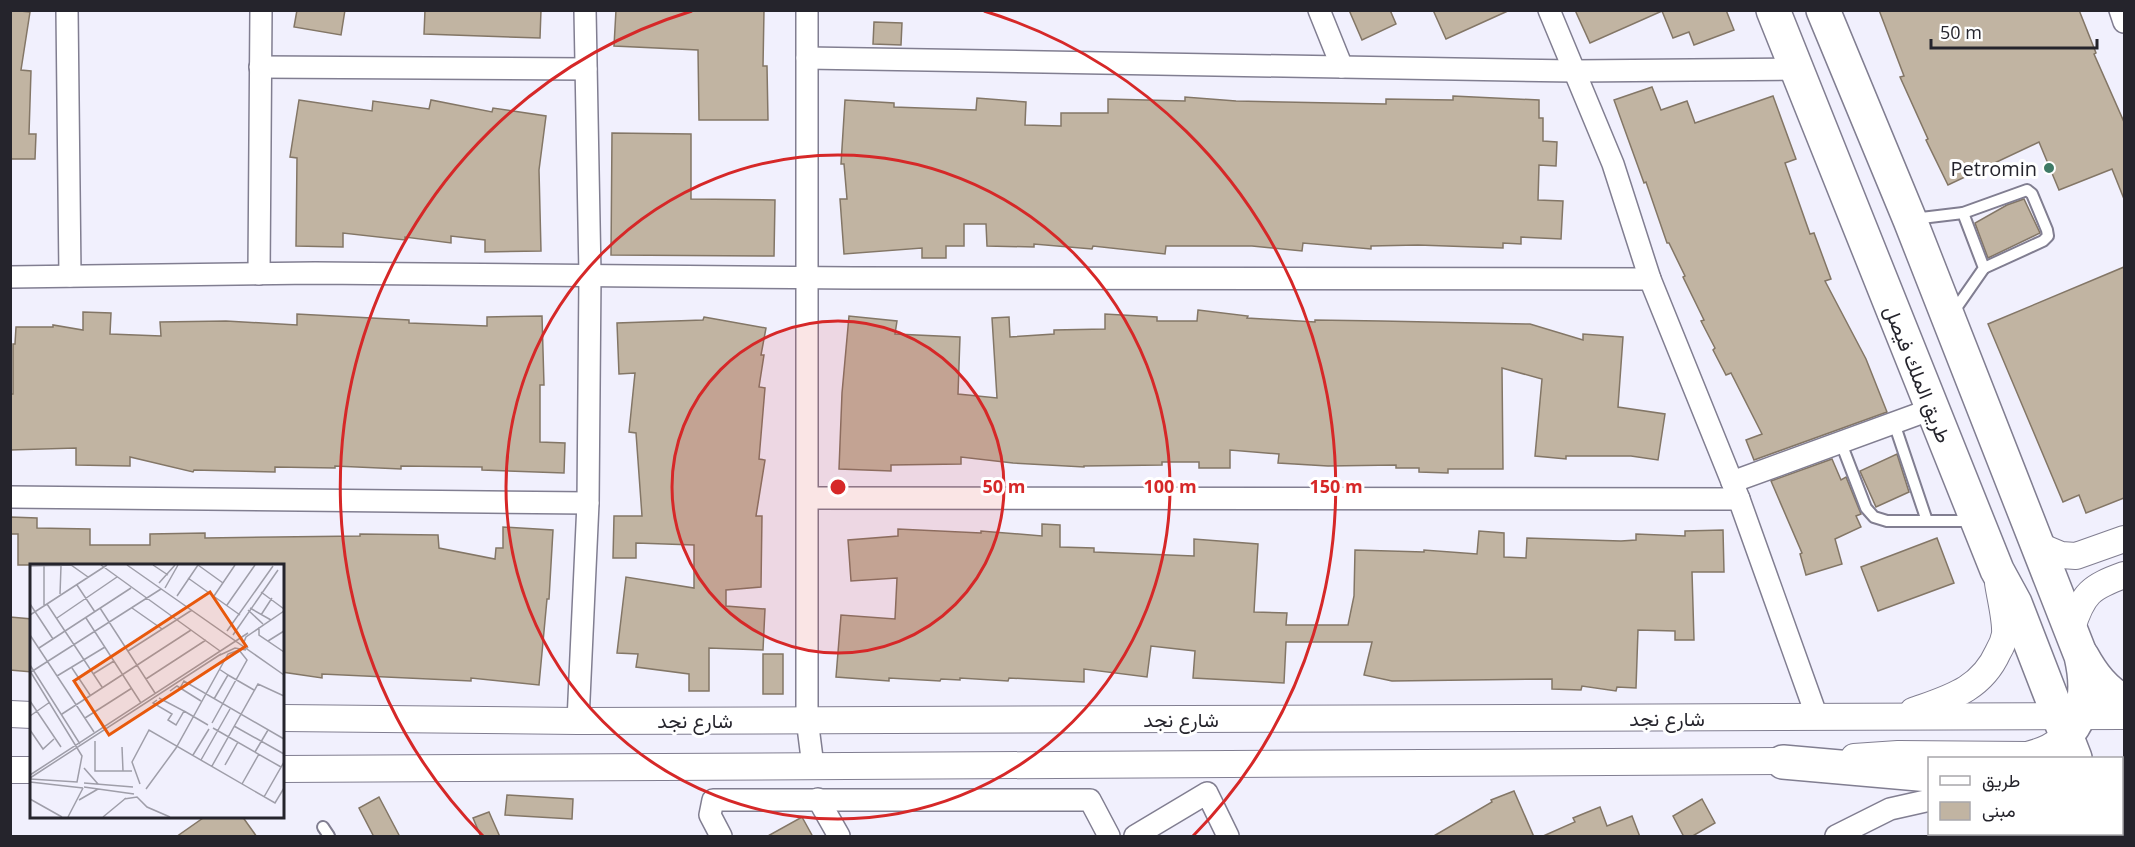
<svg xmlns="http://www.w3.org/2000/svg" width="2135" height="847" font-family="'Open Sans',Vazirmatn,sans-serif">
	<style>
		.building { fill: #c1b4a2; stroke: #837666; stroke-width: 1.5 }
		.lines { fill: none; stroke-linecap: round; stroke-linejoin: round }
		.service-casing { stroke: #817e91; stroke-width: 14 }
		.minor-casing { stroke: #817e91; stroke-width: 24 }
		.tertiary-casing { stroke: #817e91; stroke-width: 28 }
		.primary-casing { stroke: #817e91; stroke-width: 36 }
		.trunk-casing { stroke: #817e91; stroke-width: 36 }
		.service { stroke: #fff; stroke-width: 10 }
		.minor { stroke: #fff; stroke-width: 21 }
		.tertiary { stroke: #fff; stroke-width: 26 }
		.primary { stroke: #fff; stroke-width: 33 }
		.trunk { stroke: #fff; stroke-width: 33 }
		.ring { fill: none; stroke: #d62828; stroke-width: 3 }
		.poi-dot { fill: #3e7a66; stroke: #fff; stroke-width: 2 }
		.labels { text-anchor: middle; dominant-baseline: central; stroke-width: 6; stroke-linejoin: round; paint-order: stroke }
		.poi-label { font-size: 20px; fill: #25242c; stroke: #fff; text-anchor: end }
		.street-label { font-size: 20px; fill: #25242c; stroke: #fff }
		.inset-road { fill: none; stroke: #9f9ea9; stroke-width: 1.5 }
		.view { fill: #e8590c; fill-opacity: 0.15; stroke: #e8590c; stroke-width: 3 }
		.inset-edge { fill: none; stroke: #25242c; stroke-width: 3 }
		.centre { fill: #d62828; stroke: #fff; stroke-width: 3 }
		.ring-label { font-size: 18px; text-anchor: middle; font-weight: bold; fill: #d62828; stroke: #fff; stroke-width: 6; stroke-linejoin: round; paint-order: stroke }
	</style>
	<rect width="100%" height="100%" fill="#f1f0fd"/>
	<g class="building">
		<polygon points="10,10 30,12 21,70 31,71 29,134 36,134 35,159 10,159"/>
		<polygon points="297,10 345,10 341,35 294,27"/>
		<polygon points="425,10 541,10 540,38 424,34"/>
		<polygon points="616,10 764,10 763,66 767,66 768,120 699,120 698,50 614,46"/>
		<polygon points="1349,10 1390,10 1396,24 1362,40"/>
		<polygon points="1433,10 1510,10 1446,39"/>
		<polygon points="1575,10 1726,10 1734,30 1694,45 1689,32 1673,38 1662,11 1590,43"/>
		<polygon points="1879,10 2079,10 2096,53 2094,54 2124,122 2124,199 2112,169 2059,190 2039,142 1948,185 1926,140 1928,139 1900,77 1904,76"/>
		<polygon points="874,22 902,23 901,45 873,44"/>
		<polygon points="1652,87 1661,110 1687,101 1695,123 1773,96 1796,159 1785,163 1810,234 1814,233 1831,279 1825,281 1866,359 1887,412 1754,460 1746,440 1762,434 1731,373 1726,375 1713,350 1715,348 1701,321 1704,320 1683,277 1685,276 1669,243 1667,243 1646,182 1644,183 1614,100"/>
		<polygon points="1453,96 1539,100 1539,118 1543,118 1543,141 1557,142 1556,166 1539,165 1538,200 1563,201 1561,239 1521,237 1521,244 1503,243 1503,248 1418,245 1371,246 1371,249 1303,243 1302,251 1252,246 1166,246 1165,254 1093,246 1092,249 1034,244 1034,247 987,246 986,224 964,224 964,246 946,246 946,258 922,258 922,248 844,254 840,199 847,199 844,164 841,164 845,100 894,103 894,107 976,110 977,98 1026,102 1025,125 1061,126 1061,113 1108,113 1108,99 1185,101 1185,97 1236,101 1386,104 1386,99 1453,100"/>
		<polygon points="299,100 372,111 373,101 429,109 431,100 492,112 493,108 546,116 539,170 541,251 485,252 485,240 451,236 451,243 405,237 405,240 343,233 343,247 296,246 297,158 290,157"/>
		<polygon points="612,133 691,134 691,199 775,200 774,256 611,255"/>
		<polygon points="2024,199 2040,233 1988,258 1975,223 2007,205"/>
		<polygon points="2124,267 2124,498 2086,513 2079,495 2063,502 1988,324"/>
		<polygon points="1198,310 1248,316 1247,318 1315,322 1315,320 1381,321 1530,324 1583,340 1583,334 1623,337 1618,407 1665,414 1658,460 1631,456 1566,456 1566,459 1535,456 1542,379 1502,368 1503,469 1448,469 1448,473 1419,472 1419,468 1396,468 1396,465 1328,466 1278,463 1279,454 1230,450 1230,468 1199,468 1199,462 1162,462 1162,465 1084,466 1084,467 1013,463 961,457 961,464 891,465 891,471 839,469 842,393 849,316 897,321 895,334 960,337 958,394 997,398 992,318 1009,317 1010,337 1054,334 1054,330 1105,329 1105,314 1157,317 1157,321 1197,321"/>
		<polygon points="83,312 111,313 110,334 161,336 160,322 226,321 297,325 297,314 409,320 409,323 487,326 487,317 542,316 544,385 540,385 540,442 565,443 564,473 482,470 482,467 401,466 401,469 335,466 335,468 275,467 275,472 194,470 193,472 130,457 130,466 76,465 76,448 10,450 10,394 13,394 13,344 15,344 16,327 53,327 53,325 83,330"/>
		<polygon points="704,317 766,328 761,355 764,355 759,387 765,388 759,459 765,460 756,516 762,516 761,587 726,590 726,606 765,609 763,650 709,648 709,691 689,691 689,674 636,667 638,654 617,653 626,577 694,588 694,545 636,543 636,558 613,558 614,516 642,516 636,433 629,432 635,373 619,374 617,323 703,320"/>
		<polygon points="1897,454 1909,492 1876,507 1860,471"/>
		<polygon points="1832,459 1841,480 1846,477 1861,514 1856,516 1861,527 1835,539 1842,564 1806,575 1800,554 1802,553 1771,481"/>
		<polygon points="10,517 37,518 37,528 90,529 90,545 150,545 150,534 205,533 205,538 360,536 360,534 438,535 439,548 495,559 496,548 503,548 503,527 553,530 549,599 547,599 539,685 471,678 471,681 322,674 322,678 282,672 282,565 18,565 18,534 10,534"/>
		<polygon points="1042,524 1060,525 1060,547 1094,548 1094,552 1194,556 1194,539 1258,544 1254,612 1287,613 1286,625 1348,625 1354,596 1355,550 1424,552 1424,550 1477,554 1479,531 1504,533 1504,557 1526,558 1527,538 1621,541 1636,540 1636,534 1685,536 1685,531 1723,530 1724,572 1692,572 1694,640 1675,640 1675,631 1638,630 1636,688 1617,687 1616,691 1582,686 1581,690 1552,689 1552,679 1392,681 1364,675 1372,642 1286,642 1284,683 1193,678 1195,651 1151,646 1147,677 1084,669 1084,682 1009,678 1008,681 960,678 960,680 941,679 940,681 889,678 889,681 836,677 841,615 895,619 897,578 851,581 848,540 898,536 898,529 981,533 981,531 1042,536"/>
		<polygon points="1937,538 1954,583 1878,611 1861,567"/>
		<polygon points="10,617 32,619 32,672 10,670"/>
		<rect x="763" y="654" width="20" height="40"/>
		<polygon points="1514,791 1534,837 1432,837 1492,802 1491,800"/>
		<polygon points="507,795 573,799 572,819 505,815"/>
		<polygon points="379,797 400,837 374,837 359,808"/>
		<polygon points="1702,799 1715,823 1691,837 1684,837 1673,816"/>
		<polygon points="1600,807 1607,826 1632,816 1640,837 1541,837 1575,822 1573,818"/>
		<polygon points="489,812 500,837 481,837 473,818"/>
		<polygon points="206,816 242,816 257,837 176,837"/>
		<polygon points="802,817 813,837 766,837"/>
	</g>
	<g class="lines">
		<g class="service-casing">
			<g id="service">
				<polyline points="1963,213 2027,190 2032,194 2047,230 2048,236 2043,241 1984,268"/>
				<polyline points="1913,219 1963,213 1984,268 1952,314"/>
				<polyline points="1894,423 1927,521"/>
				<polyline points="1841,443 1866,508 1874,517 1887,521 1974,521"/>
				<polyline points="323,827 329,836"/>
			</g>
		</g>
		<g class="minor-casing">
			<g id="minor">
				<polyline points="67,10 70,276"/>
				<polyline points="807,10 807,719 813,766"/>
				<polyline points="1319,10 1342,67"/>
				<polyline points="1549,10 1613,164 1650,279 1739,499 1817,717"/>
				<polyline points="2120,10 2124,22"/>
				<polyline points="807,58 1574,71 1797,69"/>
				<polyline points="260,67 586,69"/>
				<polyline points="259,274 261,10"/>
				<polyline points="10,277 315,273 853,278 1650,279"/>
				<polyline points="1732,482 1932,409"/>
				<polyline points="10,497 588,503"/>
				<polyline points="808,498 1739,499"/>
				<polyline points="578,721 588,503 590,275 585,10"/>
				<polyline points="818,799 839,836"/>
				<polyline points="2014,834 2017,836"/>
				<polyline points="721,836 710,815 713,800 1090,800 1109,836"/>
				<polyline points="1135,836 1207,793 1228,836"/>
				<polyline points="1836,836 1890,809 1930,800"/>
			</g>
		</g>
		<g class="tertiary-casing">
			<g id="tertiary">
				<polyline points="2037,545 2061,555 2076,556 2124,539"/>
				<path d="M2072 628C2083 593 2091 587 2124 575"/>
				<path d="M1913 711C1949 698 1981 690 1998 652 2001 647 2004 640 2005 634 2006 620 2000 597 1998 583"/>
				<polyline points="10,714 32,715"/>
				<polyline points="282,718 578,721 2124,716"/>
				<path d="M1854 757 1898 754 2027 755C2043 751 2054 746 2067 735"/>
				<polyline points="282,769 1800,761"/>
				<polyline points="10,770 32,770"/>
			</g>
		</g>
		<g class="primary-casing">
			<g id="primary">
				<polyline points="1783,762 1930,775"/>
				<polyline points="2062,834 2065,836"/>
			</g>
		</g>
		<g class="trunk-casing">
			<g id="trunk">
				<polyline points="1773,10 1997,570 2015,603 2075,758"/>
				<path d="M1823 10 1910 220 2081 656C2088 686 2087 711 2067 735"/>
				<path d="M2082 656C2093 676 2104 690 2124 702"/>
				<polyline points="2103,834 2104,836"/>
			</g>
		</g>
		<use href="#service" class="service"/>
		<use href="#minor" class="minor"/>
		<use href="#tertiary" class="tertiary"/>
		<use href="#primary" class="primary"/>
		<use href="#trunk" class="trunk"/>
	</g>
	<circle cx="838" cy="487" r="166" fill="#d62828" fill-opacity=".12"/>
	<g class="ring">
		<circle cx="838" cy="487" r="166"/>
		<circle cx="838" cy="487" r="332"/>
		<path d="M483 836A498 498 0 0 1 692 11M984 11A498 498 0 0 1 1193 836"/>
	</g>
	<circle class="poi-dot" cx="2049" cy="168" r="6"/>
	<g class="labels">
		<g class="poi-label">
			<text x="2037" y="168">Petromin</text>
		</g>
		<g class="street-label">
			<text transform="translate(1918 374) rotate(68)">طريق الملك فيصل</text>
			<text x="1667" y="718">شارع نجد</text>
			<text x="1181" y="719">شارع نجد</text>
			<text x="695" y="720">شارع نجد</text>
		</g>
	</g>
	<g transform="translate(30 564)">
		<rect width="254" height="254" fill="#f1f0fd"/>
		<path class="inset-road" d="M71 1 190 87M97 1 254 111M123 1 138 11M168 1 193 19M0 2 41 1 58 13M14 2V41M158 14 210 51M129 19 145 1M47 21 65 48M135 24 148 1M231 28 254 45M30 30 31 2M147 32 168 1M184 32 205 1M0 40 23 75M17 40 72 123M197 41 225 1M70 44 125 129M102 44 132 65M220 44 241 56M218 46 233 60M0 51 77 1M231 51 242 34M27 54 87 13M56 54 111 139M229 63V71L254 88M197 67 243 2M0 71 64 168M203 71 248 6M238 77 254 67M9 84 101 24M218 84 214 78 216 73 254 47M98 87 162 46M190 91 205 84 216 86M0 101 50 180M42 104 60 131M0 107 52 192 47 218 0 215M1 108 131 25M63 110 84 97M198 111 224 126M27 112 75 83M116 115 176 76M150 124 154 117 254 175M140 127 147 122 171 137M184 135 198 111 189 105M127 136 123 139 142 150 138 156 146 161 154 147 129 134M0 137 31 183M154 147 178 161M32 150 161 66M0 152 20 138M55 154 102 124M204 162 254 190M183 164 251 203M0 166 13 185 24 175M65 177V207H102M92 183 93 207M225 188 238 166M163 191 179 165M171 196 200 145M195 201 208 178M182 202 228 120 254 132M54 204 68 220M0 211 218 69M0 214 191 90M0 218 53 224M54 219 103 223M110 220 102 198 119 166 245 239 254 224M212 220 229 190M54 223 104 230M116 225 146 184 198 90 209 86 217 96 182 159M234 233 254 198M0 235 32 253M94 235 107 233 117 243 140 253M49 236 68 225M38 253 53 224M73 253 96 234"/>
		<path class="view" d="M180 28 216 82 79 171 44 117Z"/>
		<rect width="254" height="254" class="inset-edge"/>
	</g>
	<circle cx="838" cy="487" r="9" class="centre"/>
	<g class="ring-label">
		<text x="1004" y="493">50 m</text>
		<text x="1170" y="493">100 m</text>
		<text x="1336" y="493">150 m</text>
	</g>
	<rect width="2135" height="847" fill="none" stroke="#25242c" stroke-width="24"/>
	<rect x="1928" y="757" width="195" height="78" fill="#ffffff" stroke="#a8a7ab" stroke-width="1.5"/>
	<rect x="1940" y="776" width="30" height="9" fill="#ffffff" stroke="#a8a7ab" stroke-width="1.5"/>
	<text x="1982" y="787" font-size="18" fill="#25242c">طريق</text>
	<rect x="1940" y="802" width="30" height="18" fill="#c1b4a2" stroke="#a8a7ab" stroke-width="1.5"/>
	<text x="1982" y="817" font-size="18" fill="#25242c">مبنى</text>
	<path d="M1931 39v9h166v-9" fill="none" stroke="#25242c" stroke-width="3"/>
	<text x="1940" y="39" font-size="18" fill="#25242c" stroke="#ffffff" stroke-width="4.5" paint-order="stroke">50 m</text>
</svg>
